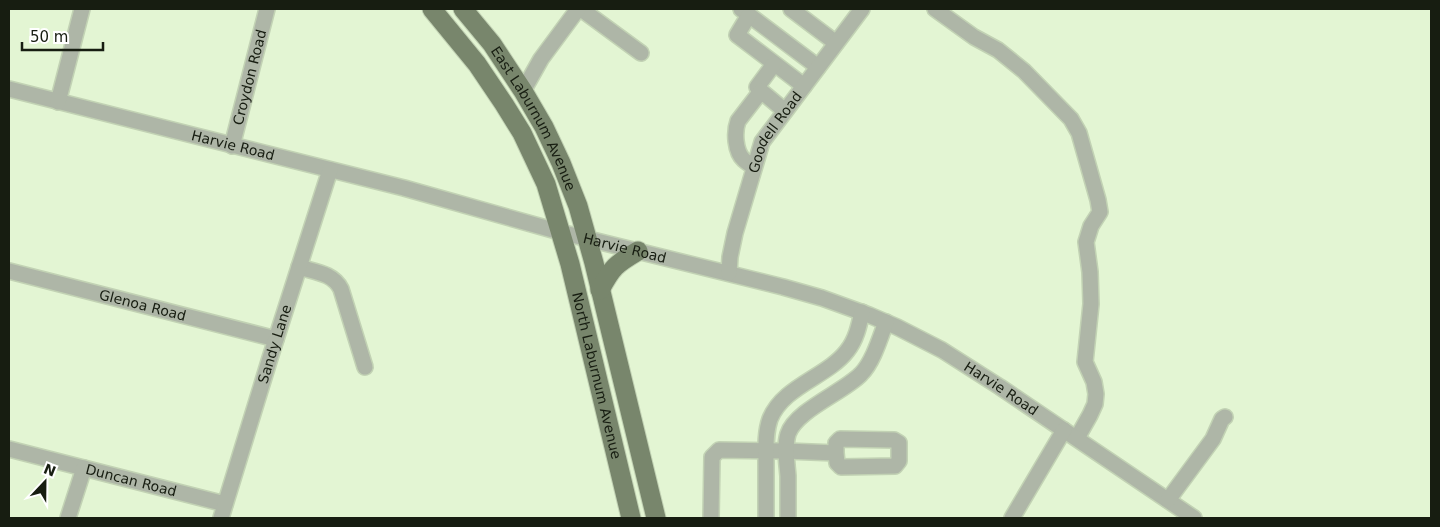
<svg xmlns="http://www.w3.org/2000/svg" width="1440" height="527" font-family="'DejaVu Sans',sans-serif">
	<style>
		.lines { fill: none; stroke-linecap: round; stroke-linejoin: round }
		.minor-casing { stroke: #c2d2b4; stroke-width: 18 }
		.major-casing { stroke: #c2d2b4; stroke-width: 21 }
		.minor { stroke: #aeb6a7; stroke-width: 15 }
		.major { stroke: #78866c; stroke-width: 19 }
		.labels { text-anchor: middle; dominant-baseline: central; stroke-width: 4; stroke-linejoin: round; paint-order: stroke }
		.street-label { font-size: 14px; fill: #171d11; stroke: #fff }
	</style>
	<rect width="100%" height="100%" fill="#e3f5d3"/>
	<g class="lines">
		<g class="minor-casing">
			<g id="minor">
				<polyline points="581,9 641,53"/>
				<polyline points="741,9 818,67"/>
				<polyline points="791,9 836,43"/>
				<polyline points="935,9 974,37 998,50 1024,71 1071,119 1079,133 1098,200 1100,212 1091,226 1086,242 1090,272 1091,304 1085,362 1094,382 1096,394 1095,404 1090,415 1077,438"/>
				<polyline points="749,15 737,35 804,86"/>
				<path id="s1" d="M9 89 404 188 560 232 783 287 822 298 869 315 897 327 942 350 1000 387 1194 518"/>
				<polyline points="523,91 541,59 578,9"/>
				<polyline points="761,91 757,87 774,64"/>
				<polyline points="58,102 82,9"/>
				<path id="s2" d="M232 146 267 9"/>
				<path d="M754 167C751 165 747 163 744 160 735 152 734 132 738 121L761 91 785 111"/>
				<path d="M299 267C315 272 333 273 341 289L365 367"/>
				<path id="s3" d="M9 271 276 339"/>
				<path id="s4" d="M729 273 730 257 735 233 762 142 862 9"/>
				<path id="s5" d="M9 449 225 504"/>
				<polyline points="1168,500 1213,439 1222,419 1225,417"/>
				<polyline points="68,518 84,468"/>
				<path id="s6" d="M221 518 270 358 330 170"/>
				<polyline points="711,518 712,457 719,450 786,451 836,453 836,443 840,439 894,440 899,443 899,461 895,466 841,467 837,463 836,453"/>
				<path d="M766 518C766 500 766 482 766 465 766 449 765 433 770 419 783 386 827 377 847 351 856 340 859 326 862 312"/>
				<path d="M788 518C788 504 788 490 788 476 787 463 784 447 788 434 796 410 844 392 861 374 873 362 880 338 886 322"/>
				<polyline points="1012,518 1064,430"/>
			</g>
		</g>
		<g class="major-casing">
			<g id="major">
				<path id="s7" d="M432 9 477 64 504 104 522 133 546 184 570 264 631 518"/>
				<path id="s8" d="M463 9 492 44 523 91 544 127 561 163 578 206 594 263 656 518"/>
				<path d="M600 290C612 267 616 264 638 251"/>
			</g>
		</g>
		<use href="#minor" class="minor"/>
		<use href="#major" class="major"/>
	</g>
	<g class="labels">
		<g class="street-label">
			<text stroke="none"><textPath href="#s2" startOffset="71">Croydon Road</textPath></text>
			<text stroke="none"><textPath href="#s8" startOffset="131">East Laburnum Avenue</textPath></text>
			<text stroke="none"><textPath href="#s4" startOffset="150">Goodell Road</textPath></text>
			<text stroke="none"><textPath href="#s1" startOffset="231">Harvie Road</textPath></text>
			<text stroke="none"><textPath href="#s1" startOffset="636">Harvie Road</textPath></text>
			<text stroke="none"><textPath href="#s3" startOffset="138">Glenoa Road</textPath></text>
			<text stroke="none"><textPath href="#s6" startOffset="182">Sandy Lane</textPath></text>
			<text stroke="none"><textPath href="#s7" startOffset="408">North Laburnum Avenue</textPath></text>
			<text stroke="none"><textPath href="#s1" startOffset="1041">Harvie Road</textPath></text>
			<text stroke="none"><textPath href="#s5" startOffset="126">Duncan Road</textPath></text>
		</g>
	</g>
	<rect width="1440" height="527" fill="none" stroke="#171d11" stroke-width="20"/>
	<g transform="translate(45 482) rotate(22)" stroke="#ffffff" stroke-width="4" paint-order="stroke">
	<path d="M0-4L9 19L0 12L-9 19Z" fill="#171d11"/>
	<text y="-8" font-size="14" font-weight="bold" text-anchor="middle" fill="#171d11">N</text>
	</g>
	<path d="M22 42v8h81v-8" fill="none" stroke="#171d11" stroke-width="2.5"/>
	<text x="30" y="42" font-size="15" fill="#171d11" stroke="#ffffff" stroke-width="4" paint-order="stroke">50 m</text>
</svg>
